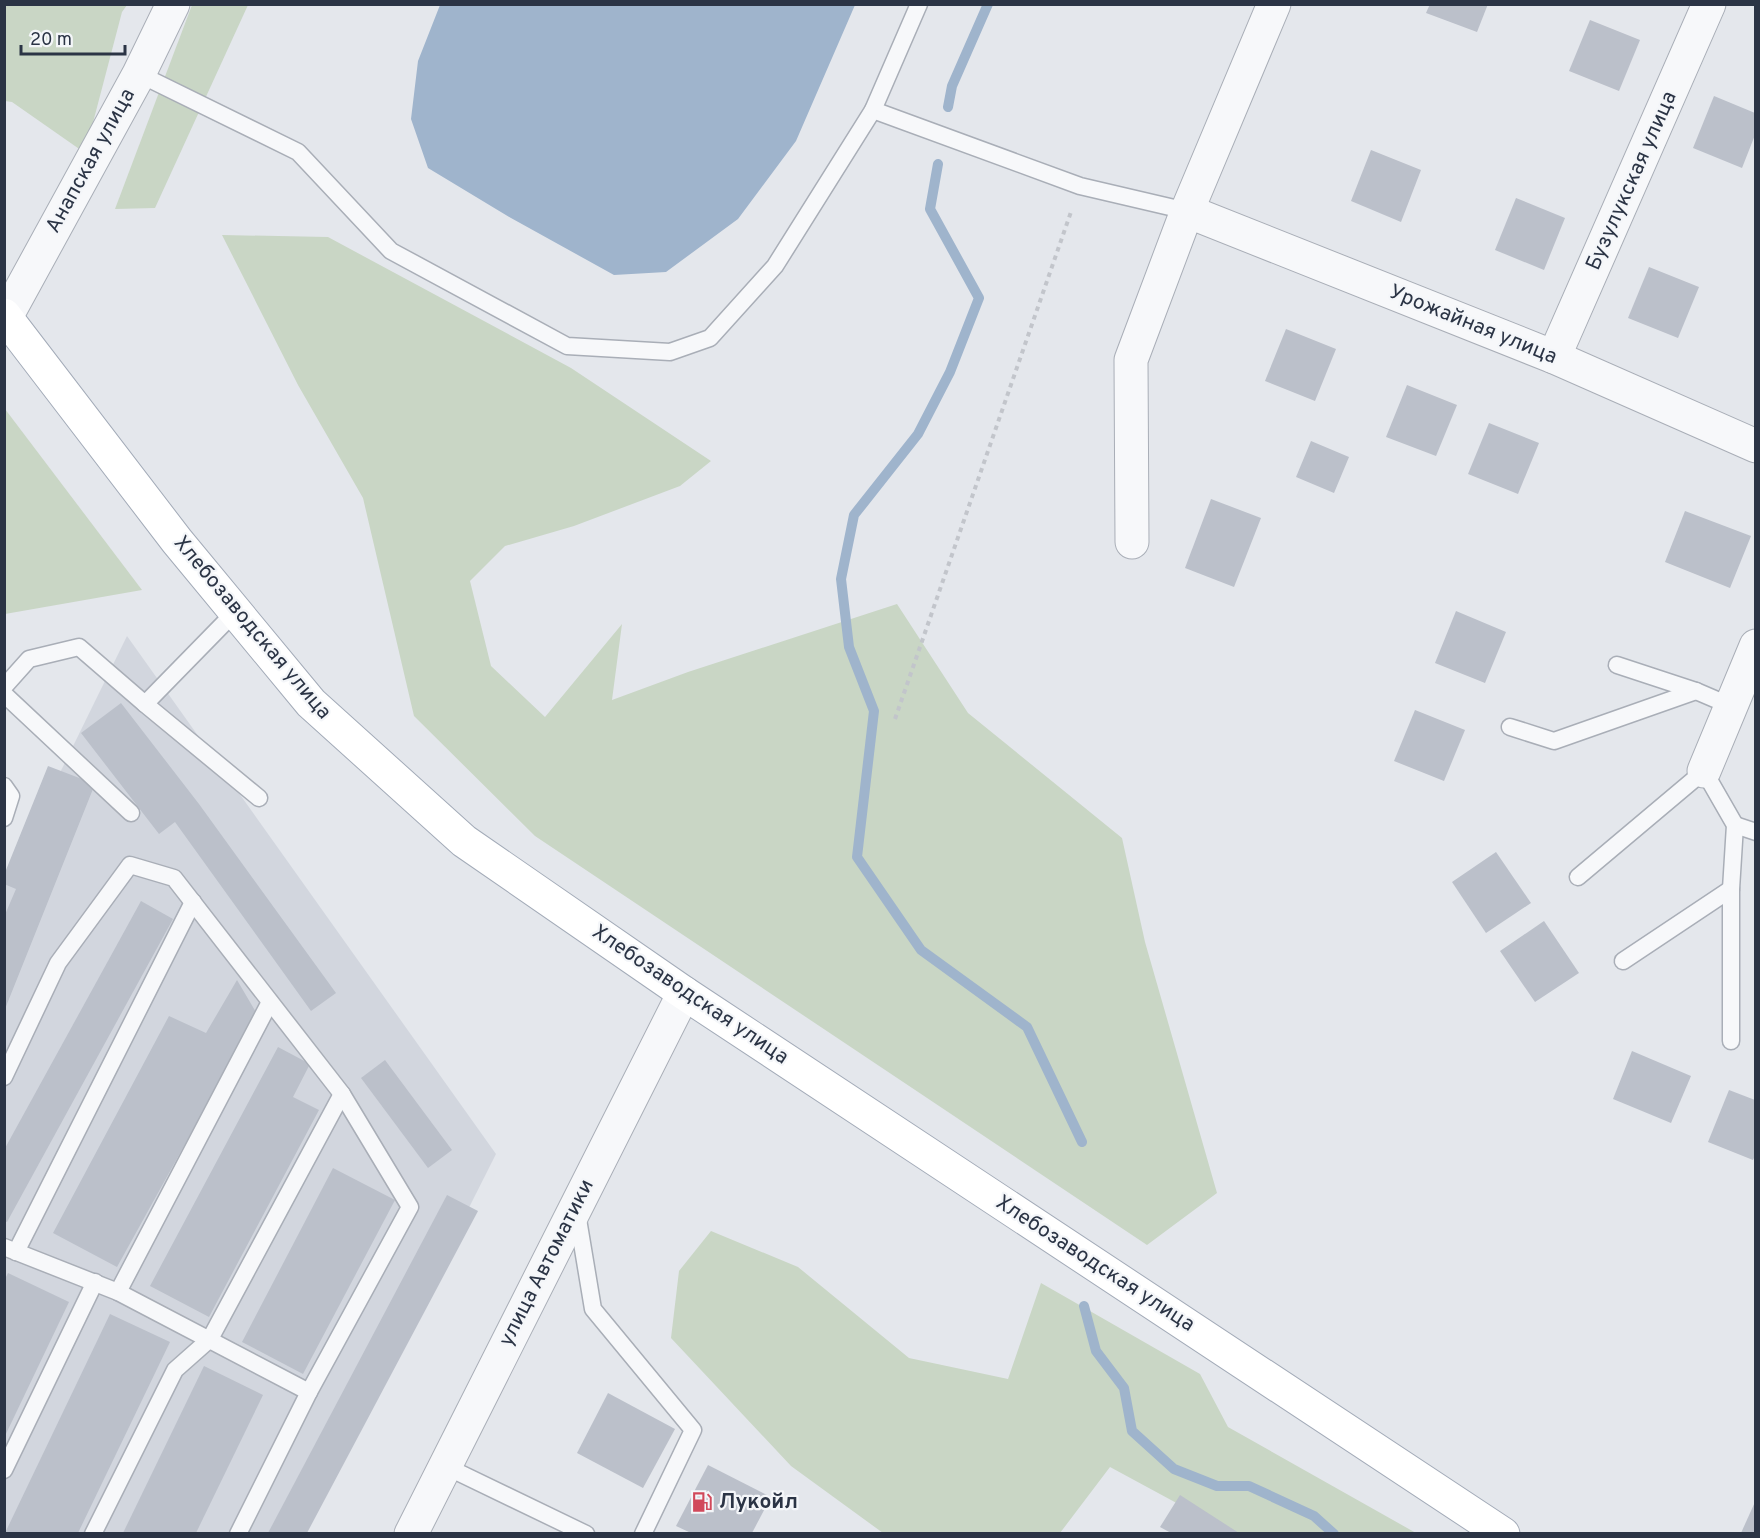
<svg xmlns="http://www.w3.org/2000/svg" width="1760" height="1538" font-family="Overpass,sans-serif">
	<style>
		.built { fill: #d2d6de }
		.green { fill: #c9d6c5 }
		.water { fill: #9fb4cc }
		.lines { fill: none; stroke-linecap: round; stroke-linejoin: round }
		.stream { stroke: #9fb4cc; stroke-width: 10 }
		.building { fill: #bbc0ca }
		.lane-casing { stroke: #a9aeb7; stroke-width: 19 }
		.street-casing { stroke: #a9aeb7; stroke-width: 35 }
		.primary-casing { stroke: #a3abb8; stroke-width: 35 }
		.path { stroke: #c2c5cb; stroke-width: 4; stroke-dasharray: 4.5 4.5; stroke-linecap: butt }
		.lane { stroke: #f7f8fa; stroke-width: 16 }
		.street { stroke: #f7f8fa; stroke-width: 33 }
		.primary { stroke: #fff; stroke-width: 33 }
		.labels { text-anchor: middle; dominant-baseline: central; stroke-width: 4.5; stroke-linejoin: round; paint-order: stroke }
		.street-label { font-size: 21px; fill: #2b3445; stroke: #f4f6f9 }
		.poi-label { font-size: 21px; font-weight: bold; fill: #2b3445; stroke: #f4f6f9; text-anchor: start }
	</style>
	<rect width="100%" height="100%" fill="#e4e7ec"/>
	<polygon class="built" points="127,636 496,1154 305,1533 5,1533 4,887"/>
	<g class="green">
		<polygon points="5,5 127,5 122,12 85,153 12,102 5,101"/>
		<polygon points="192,5 248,5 155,208 115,209"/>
		<polygon points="222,235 328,237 571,368 711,461 680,486 574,526 505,546 470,581 491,666 545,717 622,624 612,700 688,672 897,604 968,713 1122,838 1145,942 1217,1193 1147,1245 535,836 414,716 363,498 298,385"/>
		<polygon points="4,409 5,409 142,590 5,614"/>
		<polygon points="711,1231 798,1267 909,1358 1008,1379 1041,1283 1200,1374 1228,1427 1416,1533 1232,1533 1110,1467 1060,1533 883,1533 791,1466 671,1338 679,1271"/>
	</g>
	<polygon class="water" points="440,5 440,4 855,5 796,141 738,219 666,272 614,275 511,218 428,168 411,119 418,61"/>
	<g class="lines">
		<g class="stream">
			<polyline points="948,107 952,86 988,4"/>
			<polyline points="938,164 930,209 979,298 950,372 918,434 854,515 841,579 849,647 874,711 857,857 921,950 1027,1027 1082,1142"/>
			<polyline points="1084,1306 1096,1351 1124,1388 1132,1431 1174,1469 1217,1486 1249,1486 1314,1516 1334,1534"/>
		</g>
	</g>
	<g class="building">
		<polygon points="1430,4 1488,4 1477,32 1426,13"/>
		<polygon points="1590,20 1640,40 1619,91 1569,71"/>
		<polygon points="1714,96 1755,113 1755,135 1742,168 1693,148"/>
		<polygon points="1371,150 1421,170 1401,222 1351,201"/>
		<polygon points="1516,198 1565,218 1544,270 1495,250"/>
		<polygon points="1649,267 1699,287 1678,338 1628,318"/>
		<polygon points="1286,329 1336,349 1315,401 1265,381"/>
		<polygon points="1407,385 1457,405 1436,456 1386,437"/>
		<polygon points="1489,423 1539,443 1518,494 1468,474"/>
		<polygon points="1311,441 1349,457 1334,493 1296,477"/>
		<polygon points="1211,499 1261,518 1234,587 1185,568"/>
		<polygon points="1685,511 1751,536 1730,588 1665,562"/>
		<polygon points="1456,611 1506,632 1485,683 1435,663"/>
		<polygon points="121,703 199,804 336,993 311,1011 175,822 159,834 81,733"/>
		<polygon points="1415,710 1465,730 1444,781 1394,761"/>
		<polygon points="48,766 95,784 5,1009 4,917 16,889 4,884 4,875"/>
		<polygon points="1496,852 1531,903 1486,933 1452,882"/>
		<polygon points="141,901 173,919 7,1222 4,1221 4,1150"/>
		<polygon points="1544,921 1579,973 1535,1002 1500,951"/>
		<polygon points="237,980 257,1014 117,1267 53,1233 169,1016 206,1033"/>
		<polygon points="278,1047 310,1064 293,1097 319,1110 209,1317 150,1286"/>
		<polygon points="1632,1051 1691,1076 1671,1123 1613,1099"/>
		<polygon points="385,1060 452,1150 428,1168 361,1078"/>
		<polygon points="1729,1090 1755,1100 1755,1156 1753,1160 1708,1142"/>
		<polygon points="333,1168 395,1200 303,1374 242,1342"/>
		<polygon points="447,1195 478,1211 307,1533 268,1533"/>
		<polygon points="8,1273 69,1302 4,1438 4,1281"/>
		<polygon points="110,1314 170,1342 78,1533 5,1533"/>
		<polygon points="204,1366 263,1395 196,1533 123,1533"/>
		<polygon points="608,1393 675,1429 643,1488 577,1453"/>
		<polygon points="708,1465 771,1497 752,1533 691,1533 676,1526"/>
		<polygon points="1180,1495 1239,1533 1171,1533 1160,1527"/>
		<polygon points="1755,1502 1755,1533 1741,1533"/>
	</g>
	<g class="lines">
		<g class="lane-casing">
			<g id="lane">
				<polyline points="139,74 298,152 391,251 567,346 670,352 710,338 775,266 873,110 919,4"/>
				<polyline points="873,110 1080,186 1187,211"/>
				<polyline points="1617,665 1696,691 1731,706"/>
				<polyline points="4,687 29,659 79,647 145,704 235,612"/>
				<polyline points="4,694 131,813"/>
				<polyline points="145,704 259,798"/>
				<polyline points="1510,727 1554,741 1696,691"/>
				<polyline points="4,786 11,796 4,818"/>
				<polyline points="1735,825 1756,832"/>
				<polyline points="1578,877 1704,771 1735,825 1731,889 1731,1041"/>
				<polyline points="1623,961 1731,889"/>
				<polyline points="4,1077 58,963 130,865 174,878 342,1094 410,1207 309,1392 238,1534"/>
				<polyline points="577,1213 593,1309 693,1430 643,1534"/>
				<polyline points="4,1247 118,1292 309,1392"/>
				<polyline points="16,1252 193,902"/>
				<polyline points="118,1292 270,1002"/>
				<polyline points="445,1466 586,1534"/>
				<polyline points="4,1470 95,1282"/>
				<polyline points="93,1534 175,1370 210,1339 342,1094"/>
			</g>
		</g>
		<g class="street-casing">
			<g id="street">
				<polyline points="1187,211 1554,357 1756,446"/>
				<polyline points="6,317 139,74 173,4"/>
				<polyline points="1554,357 1709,4"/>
				<polyline points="1132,542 1131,360 1187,211 1274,4"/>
				<polyline points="1704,771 1756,646"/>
				<polyline points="411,1534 684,993"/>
			</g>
		</g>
		<g class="primary-casing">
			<polyline id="primary" points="4,315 177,541 311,703 464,841 684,993 1503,1534"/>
		</g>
		<polyline class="path" points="895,719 1072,209"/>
		<use href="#lane" class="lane"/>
		<use href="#street" class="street"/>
		<use href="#primary" class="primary"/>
	</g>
	<defs>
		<g id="fuel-bare" transform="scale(1.62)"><path d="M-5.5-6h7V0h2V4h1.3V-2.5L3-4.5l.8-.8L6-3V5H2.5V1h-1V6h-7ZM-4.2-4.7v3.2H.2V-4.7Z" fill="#d1495b" stroke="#f4f6f9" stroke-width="2.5" paint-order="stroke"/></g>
	</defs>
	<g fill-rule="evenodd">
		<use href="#fuel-bare" x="702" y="1502"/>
	</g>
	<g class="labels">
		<g class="street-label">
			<text transform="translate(91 161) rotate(-61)">Анапская улица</text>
			<text transform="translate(1632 181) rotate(-66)">Бузулукская улица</text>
			<text transform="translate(1473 325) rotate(22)">Урожайная улица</text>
			<text transform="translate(252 628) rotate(50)">Хлебозаводская улица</text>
			<text transform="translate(690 995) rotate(34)">Хлебозаводская улица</text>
			<text transform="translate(547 1263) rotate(-63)">улица Автоматики</text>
			<text transform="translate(1095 1264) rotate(33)">Хлебозаводская улица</text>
		</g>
		<g class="poi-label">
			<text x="719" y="1502">Лукойл</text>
		</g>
	</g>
	<rect width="1760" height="1538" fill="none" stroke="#2b3445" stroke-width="12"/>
	<path d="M21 45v9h104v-9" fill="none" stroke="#2b3445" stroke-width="3"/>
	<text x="30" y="45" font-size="18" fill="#2b3445" stroke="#f4f6f9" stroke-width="4.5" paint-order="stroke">20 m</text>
</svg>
